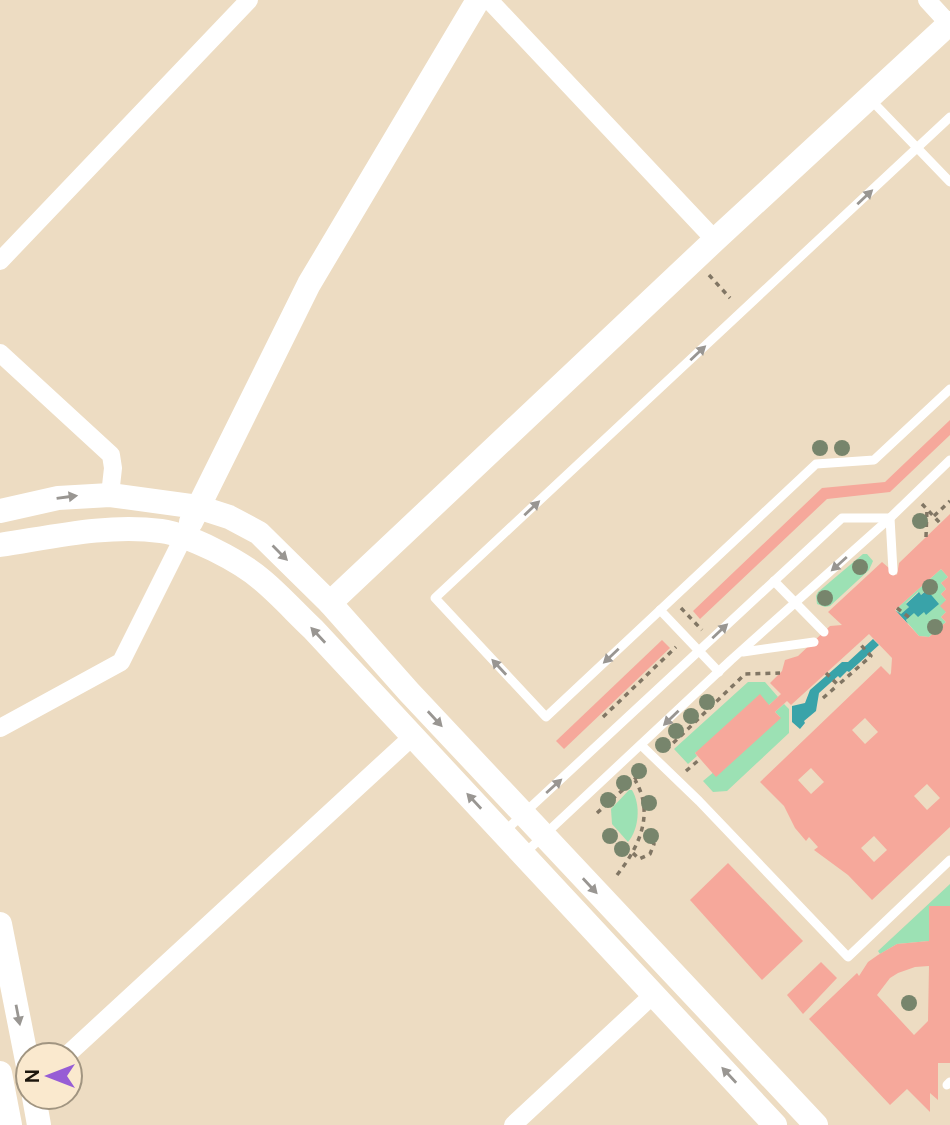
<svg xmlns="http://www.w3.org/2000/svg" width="950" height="1125" font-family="'DM Sans',sans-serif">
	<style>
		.green { fill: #9ce1b4 }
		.water { fill: #39a3a9 }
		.building { fill: #f6a89b; fill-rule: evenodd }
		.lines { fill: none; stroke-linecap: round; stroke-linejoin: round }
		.path { stroke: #817664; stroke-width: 3.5; stroke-dasharray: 5 5; stroke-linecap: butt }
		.lane { stroke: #fff; stroke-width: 9 }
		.street { stroke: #fff; stroke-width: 18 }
		.secondary { stroke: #fff; stroke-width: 24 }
		.tree { fill: #77856c }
		.oneway { fill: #999692 }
	</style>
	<rect width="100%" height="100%" fill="#eddcc2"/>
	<g class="green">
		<polygon points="863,554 867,554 873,561 869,570 830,606 825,607 817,604 816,596 818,592"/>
		<polygon points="941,569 948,577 941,583 946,589 941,594 946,600 946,612 941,617 946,622 929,637 919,636 906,621 926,590 921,595 918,592 906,603 909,607 900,615 896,609"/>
		<polygon points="748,682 765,682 778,697 769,705 695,753 697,756 688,764 674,749"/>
		<polygon points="784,704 789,709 789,733 727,791 713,792 703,781 780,717 775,712"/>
		<path d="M629 790H632C641 805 639 829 628 842L612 824 611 809Z"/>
		<polygon points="950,884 950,906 929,906 929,941 897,944 880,954 878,951"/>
	</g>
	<g class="water">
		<polygon points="927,590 939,604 926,615 924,612 918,617 914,613 906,620 908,624 895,610 901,614 909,607 906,604 919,592 921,595"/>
		<polygon points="873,639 879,645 849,672 847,671 840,678 838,676 819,693 816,711 804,721 805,723 800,729 792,722 792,706 805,703 810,690 842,662 848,662"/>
	</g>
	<g class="building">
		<polygon points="950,420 950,435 890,492 827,499 700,619 693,611 822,488 885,482"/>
		<path d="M950 514V827L872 900 848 875 814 850 818 847 809 837 806 841 795 828 784 806 760 782 881 666 890 675 891 673 892 658 869 634 791 705 787 701 775 712 781 718 716 777 695 753 760 694 769 705 781 694 770 683 782 671 785 660 798 656 830 626 842 625 828 612 882 562 897 575 899 563ZM941 569 948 577 941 583 946 589 941 594 946 600 940 606 946 612 941 617 946 622 929 637 919 636 895 610ZM865 718 878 732 865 744 852 730ZM811 768 824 782 811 794 798 780ZM927 784 940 798 927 810 914 796ZM874 836 887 850 874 862 861 848Z"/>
		<polygon points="662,640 670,648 564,749 556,741"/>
		<polygon points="728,863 803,941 762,980 690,900"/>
		<path d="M929 906H950V1063H938V1100L930 1093V1112L907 1089 890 1105 809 1019 857 973 859 976 868 962 878 955 897 944 929 941ZM929 966 928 1021 914 1035 877 995 890 978 898 973 915 967Z"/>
		<polygon points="821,962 837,978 803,1014 787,995"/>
	</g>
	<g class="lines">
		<g class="path">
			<polyline points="709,275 730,298"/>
			<polyline points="922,504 940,523"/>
			<polyline points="934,516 950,501"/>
			<polyline points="926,537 927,509"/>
			<polyline points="681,608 702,630"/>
			<polyline points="897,608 910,618"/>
			<polyline points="826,673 838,685 871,656 859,643"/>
			<polyline points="823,698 838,685"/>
			<polyline points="603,717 676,647"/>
			<polyline points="666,750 745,674 780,673"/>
			<polyline points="686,771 700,759"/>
			<polyline points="597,813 647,768"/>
			<polyline points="633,853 639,859 650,854 654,844 643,832"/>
			<path d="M617 875C639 847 655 814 635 780"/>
		</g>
		<g class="lane">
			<polyline points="871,100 950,182"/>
			<polyline points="950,117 435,598 546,717 816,464 874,460 950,389"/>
			<polyline points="774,581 824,632"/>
			<polyline points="660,610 719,672"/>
			<polyline points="743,652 814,642"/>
			<polyline points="642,746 699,801 848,957 950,860"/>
			<polyline points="505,831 842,518 890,518 893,571"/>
			<polyline points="525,853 731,660 890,518 950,460"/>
			<polyline points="947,1085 950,1082"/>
		</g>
		<g class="street">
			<polyline points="489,0 715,240"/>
			<polyline points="927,0 949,24"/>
			<polyline points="0,261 249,0"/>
			<polyline points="0,353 111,455 113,468 110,495"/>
			<polyline points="0,728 121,662 183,538"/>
			<polyline points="67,1055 412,737"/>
			<polyline points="513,1125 654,994"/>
		</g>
		<g class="secondary">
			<polyline points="0,511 58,498 110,495 198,507 229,517 259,533 330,603 409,692 816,1125"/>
			<polyline points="191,522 309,284 478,0"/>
			<path d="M0 545C53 537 107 524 161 531 190 535 240 561 262 580 280 595 296 613 313 629L775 1125"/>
			<polyline points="330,603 715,240 950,23"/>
			<polyline points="0,924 28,1066"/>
			<polyline points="0,1073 10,1125"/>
			<polyline points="34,1097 39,1125"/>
		</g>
	</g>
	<g class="tree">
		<circle cx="820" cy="448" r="8"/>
		<circle cx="842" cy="448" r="8"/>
		<circle cx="920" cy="521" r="8"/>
		<circle cx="860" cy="567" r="8"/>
		<circle cx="930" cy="587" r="8"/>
		<circle cx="825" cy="598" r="8"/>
		<circle cx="935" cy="627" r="8"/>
		<circle cx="707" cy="702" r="8"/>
		<circle cx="691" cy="716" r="8"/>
		<circle cx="676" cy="731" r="8"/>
		<circle cx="663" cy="745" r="8"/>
		<circle cx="639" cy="771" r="8"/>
		<circle cx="624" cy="783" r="8"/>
		<circle cx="608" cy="800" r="8"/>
		<circle cx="649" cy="803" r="8"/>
		<circle cx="610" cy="836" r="8"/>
		<circle cx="651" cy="836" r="8"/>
		<circle cx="622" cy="849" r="8"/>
		<circle cx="909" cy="1003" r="8"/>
	</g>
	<defs><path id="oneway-solid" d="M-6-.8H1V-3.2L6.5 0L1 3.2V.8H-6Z" transform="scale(1.75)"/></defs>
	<g class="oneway">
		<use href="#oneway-solid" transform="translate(865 197) rotate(-43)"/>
		<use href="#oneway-solid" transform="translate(698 353) rotate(-43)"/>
		<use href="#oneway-solid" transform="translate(67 497) rotate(-8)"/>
		<use href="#oneway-solid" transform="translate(532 508) rotate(-43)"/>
		<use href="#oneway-solid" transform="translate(280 553) rotate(45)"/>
		<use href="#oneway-solid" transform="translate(839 564) rotate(138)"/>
		<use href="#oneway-solid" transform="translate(720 631) rotate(-43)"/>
		<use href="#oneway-solid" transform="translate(318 635) rotate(-133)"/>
		<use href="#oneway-solid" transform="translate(611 656) rotate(137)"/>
		<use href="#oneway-solid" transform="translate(499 667) rotate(-133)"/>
		<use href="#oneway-solid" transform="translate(671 718) rotate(136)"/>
		<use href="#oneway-solid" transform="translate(435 719) rotate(47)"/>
		<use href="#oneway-solid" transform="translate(554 786) rotate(-42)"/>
		<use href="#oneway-solid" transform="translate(474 801) rotate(-133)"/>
		<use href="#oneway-solid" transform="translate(590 886) rotate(47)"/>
		<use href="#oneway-solid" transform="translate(18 1015) rotate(79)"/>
		<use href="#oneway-solid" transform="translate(729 1075) rotate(-133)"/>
	</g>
	<g transform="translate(49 1076) rotate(270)"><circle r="33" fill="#fae9ce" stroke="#a19581" stroke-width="2"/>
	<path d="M0-5L12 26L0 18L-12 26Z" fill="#975dd5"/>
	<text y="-10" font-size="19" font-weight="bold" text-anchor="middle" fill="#1c160d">N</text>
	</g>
</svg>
